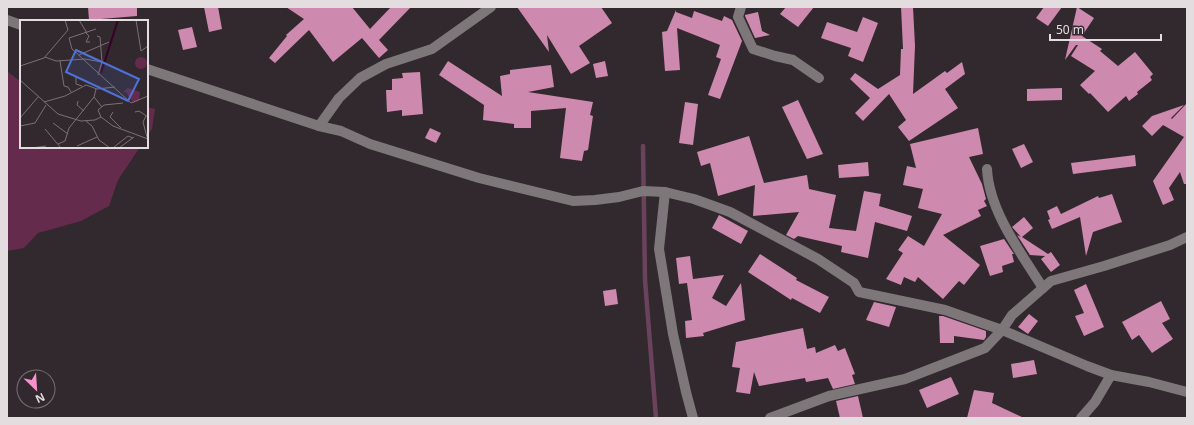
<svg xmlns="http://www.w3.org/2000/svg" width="1194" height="425" font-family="'Noto Sans',sans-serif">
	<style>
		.green { fill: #642b4d }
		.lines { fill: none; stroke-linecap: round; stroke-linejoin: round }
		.stream { stroke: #6b425c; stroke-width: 4.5 }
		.building { fill: #ce89ae }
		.minor { stroke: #7d777a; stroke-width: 10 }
		.inset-river { fill: none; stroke: #370024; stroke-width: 2 }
		.inset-road { fill: none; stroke: #797175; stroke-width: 1 }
		.view { fill: #4e72da; fill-opacity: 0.15; stroke: #4e72da; stroke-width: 2 }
		.inset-edge { fill: none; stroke: #e3dde0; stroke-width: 2 }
	</style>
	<rect width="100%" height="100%" fill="#32292e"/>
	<g class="green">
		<polygon points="7,71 21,82 21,147 140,147 118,180 109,206 81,221 38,233 24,248 7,251"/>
		<polygon points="147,107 155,109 152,129 147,136"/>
	</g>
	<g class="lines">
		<polyline class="stream" points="643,146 645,280 656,418"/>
	</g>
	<g class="building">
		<polygon points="88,7 137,7 137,16 89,20"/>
		<polygon points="204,7 218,7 222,29 209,32"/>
		<polygon points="286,7 352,7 370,29 391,7 411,7 379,40 388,50 379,58 362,38 333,62 309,30 275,63 269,58 287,36 286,35 304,19"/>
		<polygon points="517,7 601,7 612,23 579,46 590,63 571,74 547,35 549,52"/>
		<polygon points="786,7 814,7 798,27 780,14"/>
		<polygon points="901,7 913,7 915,46 913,94 945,71 947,73 962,62 965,74 945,89 958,108 909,141 898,127 906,120 889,94 863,121 855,113 870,98 850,79 855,73 878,89 900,75 901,49 903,49"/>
		<polygon points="1044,7 1062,7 1048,26 1036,18"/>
		<polygon points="1077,7 1094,18 1082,36 1102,49 1100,51 1118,66 1135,52 1153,74 1150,77 1152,80 1137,92 1138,94 1129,101 1126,96 1108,112 1090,93 1089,94 1080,85 1095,71 1071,56 1078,45 1076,45 1065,60"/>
		<polygon points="676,10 676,12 692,18 694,11 722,21 724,16 732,20 742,41 720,99 708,95 721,59 716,57 720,45 677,28 680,70 665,71 662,32 667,31"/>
		<polygon points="758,12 762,31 770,35 755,38 745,16 745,15"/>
		<polygon points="863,17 878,23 863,62 848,56 851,48 821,38 827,22 857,32"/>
		<polygon points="192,27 197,47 183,50 178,30"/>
		<polygon points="448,61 502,96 500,76 510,74 510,70 551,65 554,87 528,92 593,102 590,115 593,116 588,150 584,151 582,161 560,158 566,108 531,111 531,128 514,128 514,124 483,120 484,105 439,75"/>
		<polygon points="605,61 608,76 596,78 593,64"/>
		<polygon points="420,72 423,114 402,116 402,110 387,112 386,90 392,90 392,79 403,78 402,73"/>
		<polygon points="1062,88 1062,100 1027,101 1027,89"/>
		<polygon points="798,100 823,154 807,159 782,107"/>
		<polygon points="685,102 698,104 693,145 679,143"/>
		<polygon points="1187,103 1187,184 1184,184 1180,172 1169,188 1174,200 1163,205 1153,181 1184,137 1163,125 1152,136 1142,126 1152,116 1184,105 1171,118 1172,119"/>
		<polygon points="430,128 441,133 436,143 425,138"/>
		<polygon points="978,128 983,154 969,157 982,184 986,199 984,201 987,206 978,210 981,216 943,235 980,265 964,285 959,281 943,299 918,277 915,282 904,277 901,285 886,279 903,253 898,250 908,236 924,246 942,214 918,208 923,189 903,185 907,166 916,168 910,144"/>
		<polygon points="749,136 764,183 807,175 809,189 836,195 829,228 856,231 864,191 881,194 879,206 912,216 907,231 875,222 868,258 841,252 842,246 798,236 794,239 786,235 799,212 753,216 755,185 718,196 710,163 701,166 697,152"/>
		<polygon points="1024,144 1033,162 1021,168 1012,149"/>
		<polygon points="1135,155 1136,166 1073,174 1071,163"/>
		<polygon points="868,162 869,176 839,178 838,165"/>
		<polygon points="1112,194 1122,222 1093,232 1086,256 1080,217 1052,229 1048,220 1050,219 1047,211 1057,206 1061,214 1098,196 1099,198"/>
		<polygon points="719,215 748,231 741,244 712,228"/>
		<polygon points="1024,217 1033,228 1022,237 1048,254 1051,252 1060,265 1051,272 1041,259 1045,256 1030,255 1017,235 1021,237 1012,227"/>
		<polygon points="1004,239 1014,254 1012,254 1014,262 1002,266 1003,272 990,276 980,246"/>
		<polygon points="760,254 797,278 796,280 829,297 820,313 792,298 791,300 748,272"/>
		<polygon points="690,256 693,279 724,275 712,298 726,306 741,283 745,320 703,333 704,336 686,338 685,321 692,320 687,283 679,284 676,258"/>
		<polygon points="1086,284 1104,327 1084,336 1075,316 1084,313 1074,290"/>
		<polygon points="616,289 618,304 605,306 603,291"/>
		<polygon points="1161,301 1170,319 1162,323 1173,339 1152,353 1139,335 1132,340 1122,322"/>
		<polygon points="874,302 896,307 889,327 866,320"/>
		<polygon points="1029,314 1038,321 1028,334 1018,327"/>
		<polygon points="939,316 943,316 986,331 986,337 984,340 954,336 954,343 940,343"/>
		<polygon points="803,328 807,349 815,347 816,353 835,345 838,351 845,348 855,374 852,375 855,384 833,389 828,378 806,382 805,378 759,386 754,372 750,394 736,392 740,368 732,367 736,342"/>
		<polygon points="1034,360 1037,374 1013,378 1011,364"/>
		<polygon points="951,377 959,394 927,408 919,390"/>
		<polygon points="974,390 994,393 992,403 1024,418 967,418"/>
		<polygon points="858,396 863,418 840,418 836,401"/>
	</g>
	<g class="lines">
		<g class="minor">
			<polyline points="741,7 738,17 753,49 775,56 793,60 819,78"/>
			<polyline points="7,20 21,25"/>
			<polyline points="147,69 319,126 341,131 370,144 479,178 573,201 595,200 619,197 643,191 665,192 694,199 730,212 818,259 854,283 859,292 945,310 1002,330 1087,366 1111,375 1149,382 1187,392"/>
			<polyline points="319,126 339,98 360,78 386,64 432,49 491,7"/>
			<path d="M987 169C989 211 1021 253 1043 288"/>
			<polyline points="665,192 659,249 673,334 686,392 693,418"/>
			<polyline points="770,418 829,396 905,379 985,348 1002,330 1012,315 1051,281 1104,266 1170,245 1187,237"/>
			<polyline points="1081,418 1095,402 1111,375"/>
		</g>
	</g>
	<g transform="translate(20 20)">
		<rect width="128" height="128" fill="#32292e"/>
		<path d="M115 43a6 6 0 1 1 12 0a6 6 0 1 1-12 0ZM108 68 120 72 119 81 113 83 106 72H103Z" fill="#642b4d"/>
		<path class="inset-river" d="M81 53 98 0"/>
		<path class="inset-road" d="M59 0 67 13M116 0 121 31 128 26M66 13 69 16 66 22H70M77 16 80 17 82 42 78 55M49 18 52 29 111 83 128 76M49 18 76 9M59 35 89 22M25 37 36 41 65 39 82 42M40 41 44 66 48 67 51 72M0 46 24 38 48 10 45 0M56 57V64L62 66M0 60 38 94 61 101 75 100 81 97 93 106 128 119M76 69 74 77 82 87M58 81 57 85 64 91M24 82 45 76 66 65 77 69 95 67M93 92 90 97 101 108M115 92 119 91 128 97M126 96 123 102 127 117M81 97 78 90 84 85 103 83M0 98 18 77M66 101 72 106 79 120 90 128M33 103 48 114M0 106 15 103 26 85M25 109 41 128M38 124 45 121 49 108 74 77M57 126 77 117M94 127 108 116 113 118M12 128 26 126M99 128 114 117"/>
		<path class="view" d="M56 30 119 59 108 81 46 52Z"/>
		<rect width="128" height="128" class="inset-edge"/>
	</g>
	<rect width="1194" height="425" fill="none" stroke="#e3dde0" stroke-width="16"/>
	<g transform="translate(36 389) rotate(155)"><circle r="19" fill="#32292e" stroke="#797175"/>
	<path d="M0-3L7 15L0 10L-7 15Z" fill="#f890cb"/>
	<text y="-6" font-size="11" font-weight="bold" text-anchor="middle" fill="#e3dde0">N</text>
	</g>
	<path d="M1050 34v6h111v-6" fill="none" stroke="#e3dde0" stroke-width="2"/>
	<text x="1056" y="34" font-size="12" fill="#e3dde0" stroke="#32292e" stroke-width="3" paint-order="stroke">50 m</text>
</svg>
